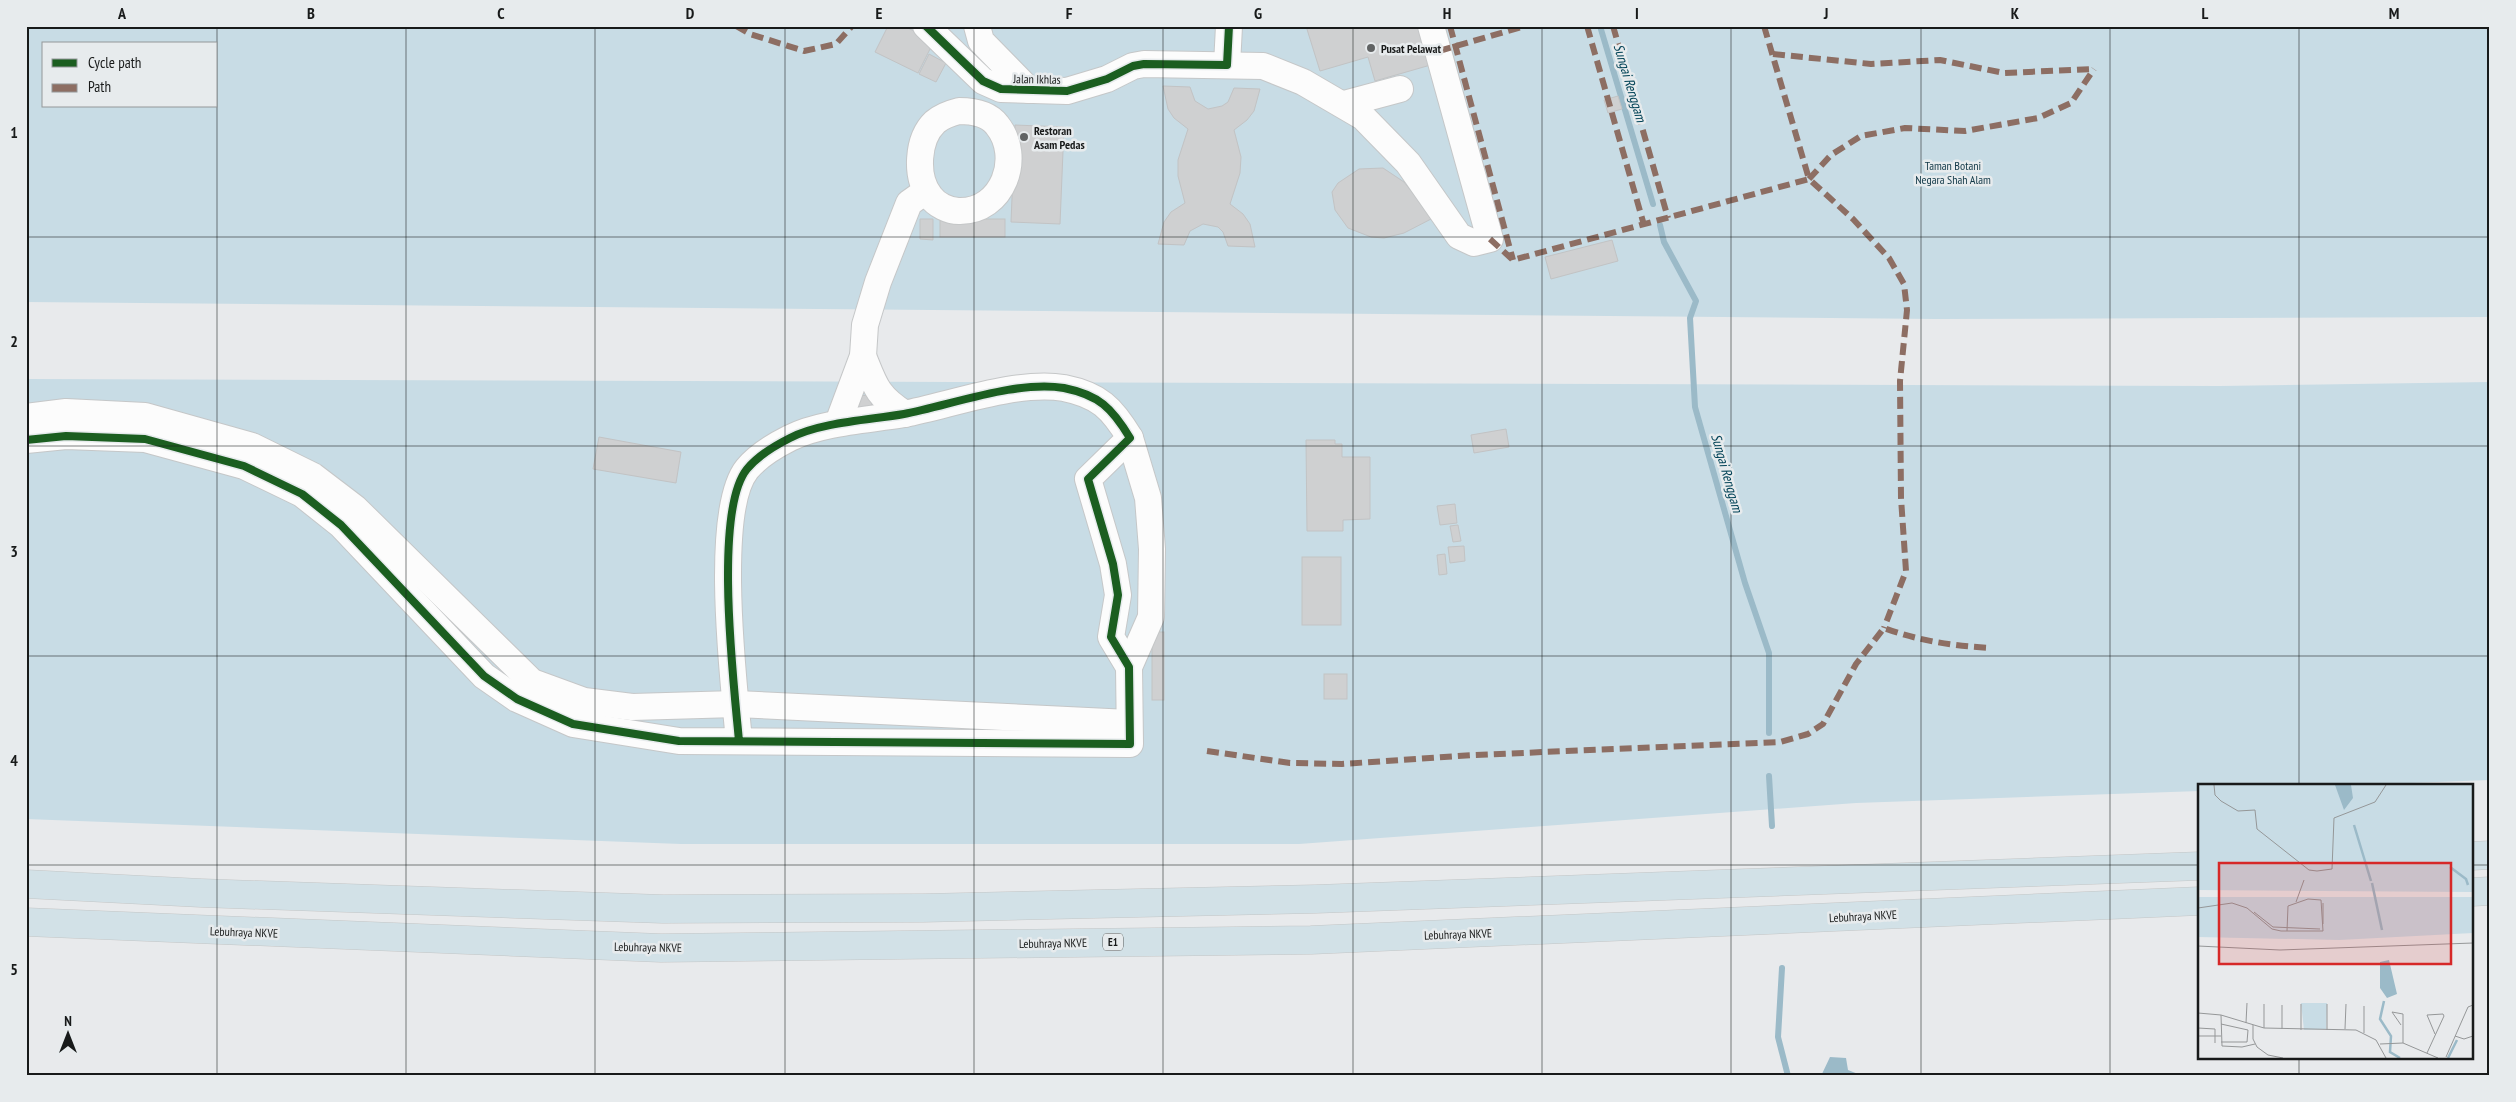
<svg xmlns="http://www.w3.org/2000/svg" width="2516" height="1102" font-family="'PT Sans Narrow',sans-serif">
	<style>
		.green { fill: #c8dce5; fill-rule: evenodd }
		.water { fill: #9bbac8 }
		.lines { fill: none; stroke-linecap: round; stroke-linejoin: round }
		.stream { stroke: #9bbac8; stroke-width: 6 }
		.building { fill: #cfd0d1; stroke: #c2c3c4 }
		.minor-casing { stroke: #c5c7c8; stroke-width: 28 }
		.highway-casing { stroke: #c4c6c6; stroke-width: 29 }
		.minor { stroke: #fcfcfc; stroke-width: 26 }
		.highway { stroke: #d2e1e7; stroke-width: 28 }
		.quiet { stroke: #8d6e63; stroke-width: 6; stroke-dasharray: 12 6; stroke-linecap: butt }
		.cycleway-casing { stroke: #e7ebed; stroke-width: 11 }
		.cycleway { stroke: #1b5e20; stroke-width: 8 }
		.grid { fill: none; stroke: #181a1a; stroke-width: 1; stroke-opacity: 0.55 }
		.poi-dot { fill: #616364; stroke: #e7ebed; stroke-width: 2 }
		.labels { text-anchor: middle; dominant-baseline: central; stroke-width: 5; stroke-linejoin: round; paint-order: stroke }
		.shield { fill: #e7ebed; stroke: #565959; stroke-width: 1 }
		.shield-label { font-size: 11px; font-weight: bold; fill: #181a1a }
		.poi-label { font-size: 12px; font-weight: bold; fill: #181a1a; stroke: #e7ebed; text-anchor: start }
		.street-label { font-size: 12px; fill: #181a1a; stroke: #e7ebed }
		.park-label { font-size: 12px; fill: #113847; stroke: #e7ebed }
		.water-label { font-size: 14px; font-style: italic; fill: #014256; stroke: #e7ebed }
		.inset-river { fill: none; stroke: #9bbac8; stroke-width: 2.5 }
		.inset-road { fill: none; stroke: #959798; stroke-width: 1 }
		.view { fill: #d62828; fill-opacity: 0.15; stroke: #d62828; stroke-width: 2.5 }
		.inset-edge { fill: none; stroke: #181a1a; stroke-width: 2.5 }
		.neatline { fill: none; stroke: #181a1a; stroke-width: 2 }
		.grid-label { font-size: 16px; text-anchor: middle; font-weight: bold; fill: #181a1a }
	</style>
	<rect width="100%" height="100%" fill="#e8eaec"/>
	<g class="green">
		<path d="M26 26H2490V317L1936 319 26 302ZM44 44H216V106H44Z"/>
		<polygon points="26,379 2220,386 2490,382 2490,780 2331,786 2200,786 2200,791 1856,803 1299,844 681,844 26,819"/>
	</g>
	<polygon class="water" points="1830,1057 1846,1058 1848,1070 1863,1076 1821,1076"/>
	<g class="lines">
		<g class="stream">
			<polyline points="1600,26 1653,204"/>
			<polyline points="1660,225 1664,242 1696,301 1690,318 1695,407 1745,583 1769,653 1769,733"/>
			<polyline points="1769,776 1772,826"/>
			<polyline points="1782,968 1778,1037 1788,1076"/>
		</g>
	</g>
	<g class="building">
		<polygon points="888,26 904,26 934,41 918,73 875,52"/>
		<polygon points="1306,26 1436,26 1434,64 1375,81 1368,57 1320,71"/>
		<polygon points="929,54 946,63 936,82 919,74"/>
		<polygon points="1163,86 1190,87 1195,101 1208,109 1222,106 1228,102 1234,88 1260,89 1254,111 1247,120 1234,130 1241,157 1240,173 1230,204 1243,214 1250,224 1255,247 1228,246 1223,232 1218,227 1203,224 1190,231 1184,245 1158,244 1164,222 1171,212 1185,203 1178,176 1178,160 1188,129 1174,118 1168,109"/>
		<polygon points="1618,96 1622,109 1608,113 1604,100"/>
		<polygon points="1015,125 1064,127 1060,224 1011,222"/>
		<polygon points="1383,168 1404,182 1433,218 1404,233 1384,238 1371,237 1348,228 1335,210 1332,192 1338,183 1359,169"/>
		<polygon points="920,219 933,219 933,240 920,239"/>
		<rect x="940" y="219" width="65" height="18"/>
		<polygon points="1612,240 1618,261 1551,279 1545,257"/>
		<polygon points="871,395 872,411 856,412 855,396"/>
		<polygon points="1506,429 1509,447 1474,453 1471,435"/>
		<polygon points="599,437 681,452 676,483 593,469"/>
		<polygon points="1306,440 1335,440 1335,444 1342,444 1342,457 1370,457 1370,519 1343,520 1343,531 1307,531"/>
		<polygon points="1455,504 1457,523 1440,525 1437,506"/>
		<polygon points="1458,525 1461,541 1453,542 1450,526"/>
		<polygon points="1464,546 1465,561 1450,563 1448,547"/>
		<polygon points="1445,554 1447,574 1439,575 1437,555"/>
		<rect x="1302" y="557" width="39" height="68"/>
		<rect x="1152" y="632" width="12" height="68"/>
		<rect x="1324" y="674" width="23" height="25"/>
	</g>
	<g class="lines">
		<g class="minor-casing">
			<g id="minor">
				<polyline points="926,26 983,81 1001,89 1067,91 1107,79 1133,66 1144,64 1263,66 1303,82 1363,117 1408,163 1459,236 1474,243 1490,239 1431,26"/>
				<polyline points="977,26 981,41 1029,90"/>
				<polyline points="1227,65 1229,26"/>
				<polyline points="1344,104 1400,89"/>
				<path d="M959 111C973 111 988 113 997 125 1023 157 1003 212 959 211 949 211 936 205 930 196 915 177 917 139 935 122 942 116 951 113 959 111Z"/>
				<path d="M863 356C875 386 877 396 905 414"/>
				<polyline points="26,417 66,412 145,416 252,446 313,476 355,508 532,682 584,701 632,707 736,704 1129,723"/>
				<polyline points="838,423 863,356 865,325 878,282 909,203 926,191"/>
				<path d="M26 440 66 436 145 439 244 466 302 494 341 525 484 676 517 699 573 724 679 741 1130 744 1129 667 1111 637 1118 595 1113 564 1088 479 1130 438C1112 408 1099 395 1064 388 1017 380 951 405 904 414 870 420 821 422 790 438 776 445 757 457 747 469 713 511 734 685 739 741"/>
				<polyline points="1129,667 1151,617 1152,549 1148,498 1130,438"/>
			</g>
		</g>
		<g class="highway-casing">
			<g id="highway">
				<polyline points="2472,856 2490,855"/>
				<polyline points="26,884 201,893 663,909 923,908 1316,899 2200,866"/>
				<polyline points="2472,892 2490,891"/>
				<polyline points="26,922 661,948 1311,940 2200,901"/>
			</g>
		</g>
		<use href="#minor" class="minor"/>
		<use href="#highway" class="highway"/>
		<g class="quiet">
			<polyline points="736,26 750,34 804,51 836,44 852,26"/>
			<polyline points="1450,26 1513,260"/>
			<polyline points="1587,26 1644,225"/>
			<polyline points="1613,26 1668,218"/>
			<polyline points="1764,26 1809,179"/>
			<polyline points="1439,51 1525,26"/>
			<polyline points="1773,54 1871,64 1940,60 2004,73 2094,69"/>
			<polyline points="1809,179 1831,155 1861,136 1905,128 1965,131 2038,118 2071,103 2094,69"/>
			<polyline points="1490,239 1513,260 1809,179 1853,219 1889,258 1904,284 1907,310 1900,381 1901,498 1906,571 1884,628"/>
			<path d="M1207 751 1290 763 1342 764 1474 755 1780 742 1808 734 1823 724 1856 664 1884 628C1919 641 1954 646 1992 648"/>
		</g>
		<g class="cycleway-casing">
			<g id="cycleway">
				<polyline points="926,26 983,81 1001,89 1067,91 1107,79 1133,66 1144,64 1227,65 1229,26"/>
				<path d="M26 440 66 436 145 439 244 466 302 494 341 525 484 676 517 699 573 724 679 741 1130 744 1129 667 1111 637 1118 595 1113 564 1088 479 1130 438C1112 408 1099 395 1064 388 1017 380 951 405 904 414 870 420 821 422 790 438 776 445 757 457 747 469 713 511 734 685 739 741"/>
			</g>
		</g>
		<use href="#cycleway" class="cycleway"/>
	</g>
	<path class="grid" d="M217 26V1076M406 26V1076M595 26V1076M785 26V1076M974 26V1076M1163 26V1076M1353 26V1076M1542 26V1076M1731 26V1076M1921 26V1076M2110 26V1076M2299 26V786M26 237H2490M26 446H2490M26 656H2490M26 865H2200M2472 865H2490M2299 1058V1076"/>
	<g class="poi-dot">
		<circle cx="1371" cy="48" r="5"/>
		<circle cx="1024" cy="137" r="5"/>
	</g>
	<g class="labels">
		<rect class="shield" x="1103" y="933.5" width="20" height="17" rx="4"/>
		<g class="shield-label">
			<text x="1113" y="942">E1</text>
		</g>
		<g class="poi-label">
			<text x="1381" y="48">Pusat Pelawat</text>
			<text x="1034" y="130">Restoran<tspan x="1034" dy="14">Asam Pedas</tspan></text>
		</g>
		<g class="street-label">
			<text transform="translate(1037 79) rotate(1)">Jalan Ikhlas</text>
			<text transform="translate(1863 916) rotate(-3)">Lebuhraya NKVE</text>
			<text transform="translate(244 932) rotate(2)">Lebuhraya NKVE</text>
			<text transform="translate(1458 934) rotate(-2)">Lebuhraya NKVE</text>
			<text transform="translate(1053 943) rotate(-1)">Lebuhraya NKVE</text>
			<text transform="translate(648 947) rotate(1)">Lebuhraya NKVE</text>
		</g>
		<g class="park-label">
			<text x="1953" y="165">Taman Botani<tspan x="1953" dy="14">Negara Shah Alam</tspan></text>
		</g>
		<g class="water-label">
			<text transform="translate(1630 83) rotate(73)">Sungai Renggam</text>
			<text transform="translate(1727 473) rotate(74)">Sungai Renggam</text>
		</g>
	</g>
	<g transform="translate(2198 784)">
		<rect width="275" height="275" fill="#e8eaec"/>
		<path d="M0 1H275V108L0 106ZM0 113H275V149L141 156 0 153ZM103 219H129L128 245 106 246Z" fill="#c8dce5"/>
		<path d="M137 1H153L155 14 146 26ZM191 176 199 210 189 214 182 204V178Z" fill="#9bbac8"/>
		<path class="inset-river" d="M156 41 173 97M252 83 268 95 270 101M174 99 184 146M186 217 182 235 193 252 192 268 202 274M250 274 259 256"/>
		<path class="inset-road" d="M16 1 17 11 23 17 40 27 57 26 59 45 111 86 119 87 134 85 136 34 177 18 188 1M98 118 106 96M0 124 34 119 49 124 74 145 83 147H125L123 116 110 115 90 122 89 147M56 128 75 143 122 145M125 140V119M0 162 82 166 275 159M129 220V246M166 222V249M0 229 23 231 66 244 158 246 178 256 188 274M23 231 24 262 44 263 57 260M48 239 49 219M23 240 50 246 49 258H23M55 241V255L59 263 70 271 85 274M203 241 194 228 205 230V259M0 244 17 245V259M66 244V220M84 245V221M147 245 148 220M103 246V220M0 252H23M257 252 266 255 275 252M182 260 205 259 240 274M229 269 246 232 245 230 229 231 237 250M248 273 270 223 275 221"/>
		<path class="view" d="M21 79H253V180H21Z"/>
		<rect width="275" height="275" class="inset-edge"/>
	</g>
	<rect width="2516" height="1102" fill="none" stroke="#e7ebed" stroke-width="55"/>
	<rect x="42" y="42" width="175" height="65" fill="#e7ebed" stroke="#949799"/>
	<rect x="52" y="59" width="25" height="8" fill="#1b5e20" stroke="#949799"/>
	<text x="88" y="68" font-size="15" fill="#181a1a">Cycle path</text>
	<rect x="52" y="84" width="25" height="8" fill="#8d6e63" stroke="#949799"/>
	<text x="88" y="92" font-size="15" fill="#181a1a">Path</text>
	<g transform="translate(68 1034)" stroke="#e7ebed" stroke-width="4" paint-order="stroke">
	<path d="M0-4L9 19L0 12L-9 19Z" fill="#181a1a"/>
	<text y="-8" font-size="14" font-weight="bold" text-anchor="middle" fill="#181a1a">N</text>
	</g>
	<rect x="28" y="28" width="2460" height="1046" class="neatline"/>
	<g class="grid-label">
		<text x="122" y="19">A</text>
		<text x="311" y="19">B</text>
		<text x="501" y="19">C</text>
		<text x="690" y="19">D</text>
		<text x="879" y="19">E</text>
		<text x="1069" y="19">F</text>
		<text x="1258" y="19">G</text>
		<text x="1447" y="19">H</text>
		<text x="1637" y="19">I</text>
		<text x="1826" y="19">J</text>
		<text x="2015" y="19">K</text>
		<text x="2205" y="19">L</text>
		<text x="2394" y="19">M</text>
		<text x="14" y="138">1</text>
		<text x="14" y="347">2</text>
		<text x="14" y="557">3</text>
		<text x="14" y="766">4</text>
		<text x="14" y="975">5</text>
	</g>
</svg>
